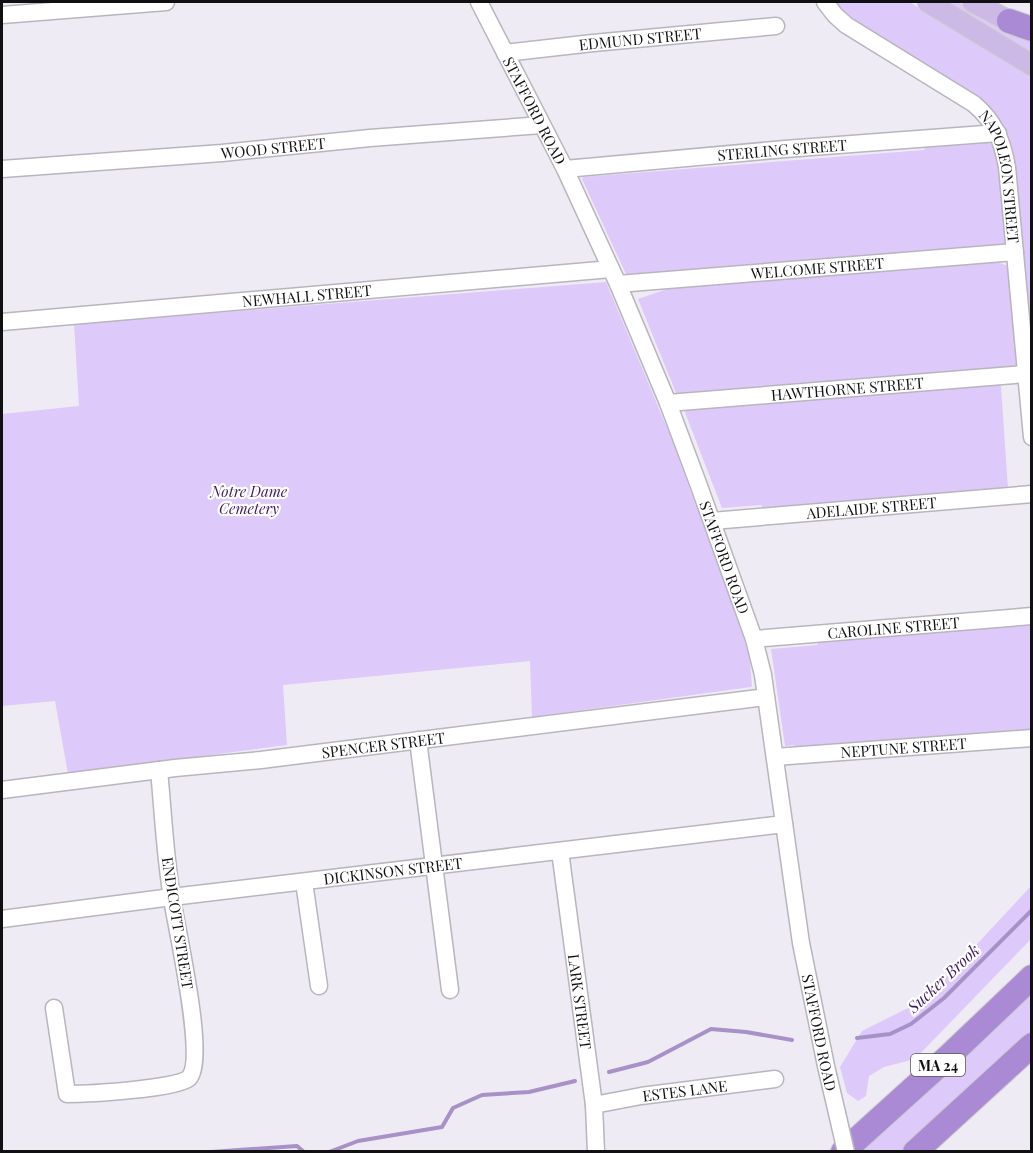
<svg xmlns="http://www.w3.org/2000/svg" width="1033" height="1153" font-family="'Playfair Display',serif">
	<style>
		.green { fill: #ddc9fa }
		.lines { fill: none; stroke-linecap: round; stroke-linejoin: round }
		.stream { stroke: #a791c7; stroke-width: 4 }
		.minor-casing { stroke: #b8b5bd; stroke-width: 19 }
		.major-casing { stroke: #cacacb; stroke-width: 22 }
		.highway-casing { stroke: #cacacb; stroke-width: 26 }
		.minor { stroke: #fff; stroke-width: 16 }
		.major { stroke: #ccb9e5; stroke-width: 20 }
		.highway { stroke: #aa8ad4; stroke-width: 24 }
		.minor-bridge-casing { stroke: #b8b5bd; stroke-width: 19; stroke-linecap: butt }
		.minor-bridge { stroke: #fff; stroke-width: 16 }
		.labels { text-anchor: middle; dominant-baseline: central; stroke-width: 4.5; stroke-linejoin: round; paint-order: stroke }
		.shield { fill: #fff; stroke: #585759; stroke-width: 1.5 }
		.shield-label { font-size: 14px; font-weight: bold; fill: #100f12 }
		.street-label { font-size: 15px; fill: #100f12; stroke: #fff }
		.park-label { font-size: 15px; font-style: italic; fill: #3c1c5d; stroke: #fff }
		.water-label { font-size: 16px; font-style: italic; fill: #3c1b5c; stroke: #fff }
	</style>
	<rect width="100%" height="100%" fill="#efebf4"/>
	<g class="green">
		<path d="M834 2H909L943 21 1031 76V365L1013 160C1011 152 1010 144 1007 136 1000 118 985 104 970 92L846 18Z"/>
		<polygon points="942,2 958,2 1031,41 1031,55"/>
		<path d="M982 142C990 142 993 144 997 152L1006 245 815 262 626 274 582 179 583 177 924 150 925 148Z"/>
		<polygon points="982,262 999,263 1009,266 1018,366 1016,368 680,395 676,393 638,299 667,289"/>
		<polygon points="606,282 670,435 730,598 747,648 750,662 752,686 751,687 532,717 530,661 283,685 287,745 68,774 55,701 2,706 2,414 79,406 74,324"/>
		<polygon points="999,384 1001,386 1008,489 763,509 761,505 722,508 684,410"/>
		<polygon points="1031,624 1031,731 796,749 794,745 785,746 771,649 817,645 820,640"/>
		<polygon points="1031,886 1031,939 915,1059 884,1067 869,1076 866,1096 858,1101 847,1093 840,1067 862,1031 926,999"/>
		<polygon points="1031,987 1031,1034 1023,1042 903,1151 860,1151"/>
	</g>
	<g class="lines">
		<g class="stream">
			<polyline points="857,1038 890,1034 911,1024 944,998 1032,910"/>
			<polyline points="609,1072 648,1062 711,1029 746,1032 792,1040"/>
			<polyline points="211,1152 297,1146 304,1152"/>
			<polyline points="329,1152 358,1141 442,1127 453,1108 482,1095 529,1092 575,1081"/>
		</g>
		<g class="minor-casing">
			<g id="minor">
				<path id="s1" d="M479 2 565 169 618 284 668 403 699 486 754 639 763 675 801 943 826 1066 837 1113"/>
				<path id="s2" d="M825 2 835 15 846 25 974 104C995 122 1002 140 1007 167L1032 437"/>
				<polyline points="2,15 166,2"/>
				<path id="s3" d="M505 53 593 43 776 26"/>
				<path id="s4" d="M2 169 222 153 370 138 542 125"/>
				<path id="s5" d="M565 169 785 149 998 133"/>
				<path id="s6" d="M618 284 1015 252"/>
				<path id="s7" d="M2 322 611 269"/>
				<path id="s8" d="M668 403 1026 374"/>
				<path id="s9" d="M712 521 1032 494"/>
				<path id="s10" d="M754 639 1032 616"/>
				<polyline points="418,740 450,990"/>
				<path id="s11" d="M775 757 1032 738"/>
				<path id="s12" d="M2 790 175 768 261 760 766 697"/>
				<path id="s13" d="M560 851 594 1105 596 1152"/>
				<polyline points="304,882 319,986"/>
				<path id="s14" d="M2 919 172 897 784 824"/>
				<path d="M54 1008 67 1094C86 1094 178 1089 189 1078 207 1058 176 928 172 898 165 856 163 812 159 770"/>
				<path id="s15" d="M594 1105 641 1096 775 1079"/>
			</g>
		</g>
		<g class="major-casing">
			<g id="major">
				<polyline points="928,2 1032,65"/>
				<polyline points="973,2 1021,27"/>
			</g>
		</g>
		<g class="highway-casing">
			<g id="highway">
				<polyline points="1009,21 1032,29"/>
				<polyline points="843,1152 948,1057 1032,977"/>
				<polyline points="915,1152 1032,1045"/>
			</g>
		</g>
		<use href="#minor" class="minor"/>
		<use href="#major" class="major"/>
		<use href="#highway" class="highway"/>
		<g class="minor-bridge-casing">
			<polyline id="minor-bridge" points="837,1113 846,1152"/>
		</g>
		<use href="#minor-bridge" class="minor-bridge"/>
	</g>
	<g class="labels">
		<rect class="shield" x="911" y="1054" width="54" height="22" rx="4.5"/>
		<g class="shield-label">
			<text x="938" y="1065">MA 24</text>
		</g>
		<g class="street-label">
			<text stroke="none"><textPath href="#s3" startOffset="136">EDMUND STREET</textPath></text>
			<text stroke="none"><textPath href="#s1" startOffset="122">STAFFORD ROAD</textPath></text>
			<text stroke="none"><textPath href="#s4" startOffset="272">WOOD STREET</textPath></text>
			<text stroke="none"><textPath href="#s5" startOffset="218">STERLING STREET</textPath></text>
			<text stroke="none"><textPath href="#s2" startOffset="262">NAPOLEON STREET</textPath></text>
			<text stroke="none"><textPath href="#s6" startOffset="200">WELCOME STREET</textPath></text>
			<text stroke="none"><textPath href="#s7" startOffset="306">NEWHALL STREET</textPath></text>
			<text stroke="none"><textPath href="#s8" startOffset="180">HAWTHORNE STREET</textPath></text>
			<text stroke="none"><textPath href="#s9" startOffset="160">ADELAIDE STREET</textPath></text>
			<text stroke="none"><textPath href="#s1" startOffset="608">STAFFORD ROAD</textPath></text>
			<text stroke="none"><textPath href="#s10" startOffset="140">CAROLINE STREET</textPath></text>
			<text stroke="none"><textPath href="#s12" startOffset="384">SPENCER STREET</textPath></text>
			<text stroke="none"><textPath href="#s11" startOffset="129">NEPTUNE STREET</textPath></text>
			<text stroke="none"><textPath href="#s14" startOffset="394">DICKINSON STREET</textPath></text>
			<text transform="translate(178 923) rotate(81)">ENDICOTT STREET</text>
			<text stroke="none"><textPath href="#s13" startOffset="152">LARK STREET</textPath></text>
			<text stroke="none"><textPath href="#s1" startOffset="1094">STAFFORD ROAD</textPath></text>
			<text stroke="none"><textPath href="#s15" startOffset="92">ESTES LANE</textPath></text>
		</g>
		<g class="park-label">
			<text x="249" y="491">Notre Dame<tspan x="249" dy="17">Cemetery</tspan></text>
		</g>
		<g class="water-label">
			<text transform="translate(943 978) rotate(-43)">Sucker Brook</text>
		</g>
	</g>
	<rect width="1033" height="1153" fill="none" stroke="#100f12" stroke-width="6"/>
</svg>
